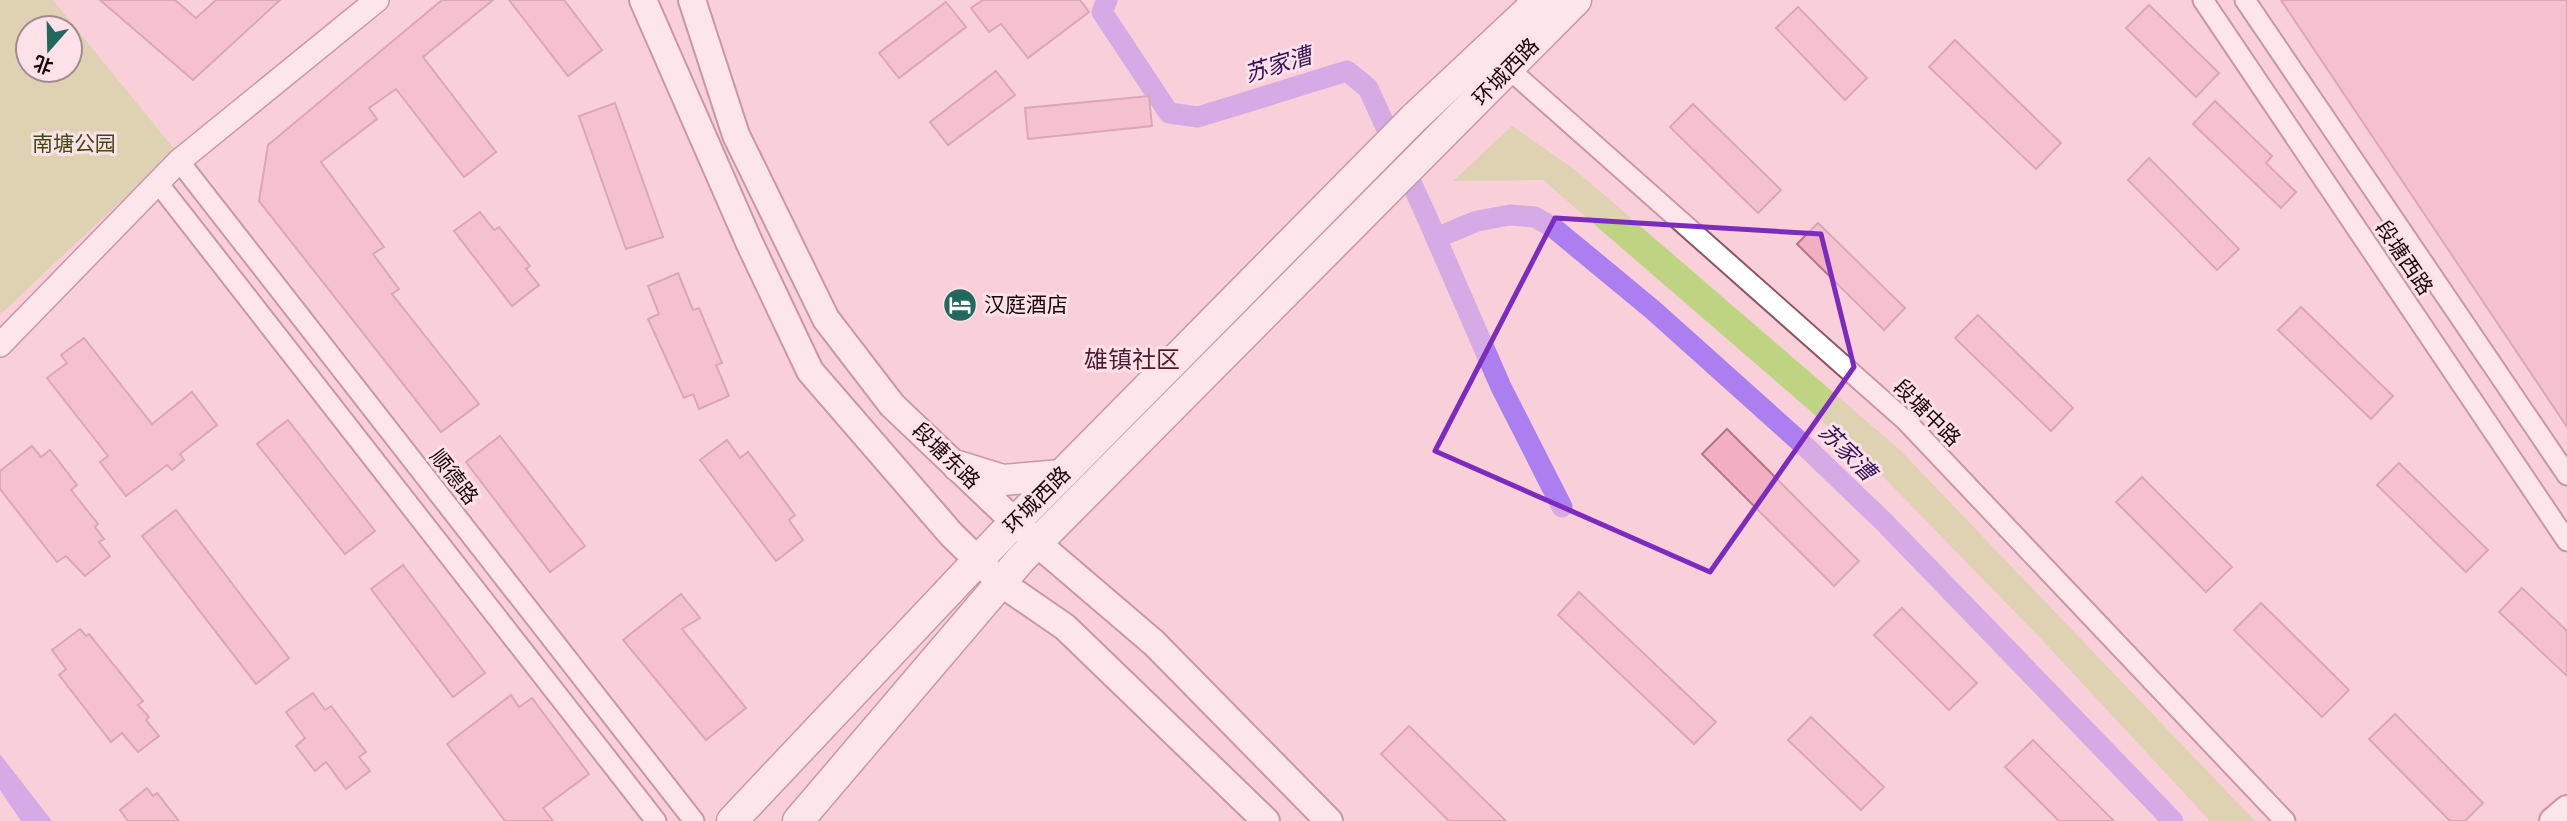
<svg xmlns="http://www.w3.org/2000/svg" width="2567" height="821" font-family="'Roboto Condensed','Noto Sans SC',sans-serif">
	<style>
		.green { fill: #bfd482; fill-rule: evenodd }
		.water { fill: #ac7ff1 }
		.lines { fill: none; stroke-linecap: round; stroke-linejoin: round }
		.canal { stroke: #ac7ff1; stroke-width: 21 }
		.building { fill: #f2afc2; stroke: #b37588; stroke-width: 2 }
		.minor-casing { stroke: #8e5365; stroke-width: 23 }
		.tertiary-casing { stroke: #8e5365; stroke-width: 26 }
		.secondary-casing { stroke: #8e5365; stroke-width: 30 }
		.primary-casing { stroke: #8e5365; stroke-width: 33 }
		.minor { stroke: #fff; stroke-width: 19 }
		.tertiary { stroke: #fff; stroke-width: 23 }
		.secondary { stroke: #fff; stroke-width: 26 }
		.primary { stroke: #fff; stroke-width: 30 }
		.marked { fill: none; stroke: #7b2cbf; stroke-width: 5; stroke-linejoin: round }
		.labels { text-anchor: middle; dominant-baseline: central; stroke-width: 6; stroke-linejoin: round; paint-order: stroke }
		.street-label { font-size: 21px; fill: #1b060d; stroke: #fde1e8 }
		.park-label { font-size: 21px; fill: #3f4a13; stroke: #fde1e8 }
		.poi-label { font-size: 21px; fill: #1b060d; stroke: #fde1e8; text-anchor: start }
		.water-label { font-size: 23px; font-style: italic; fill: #35145a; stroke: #fde1e8 }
		.quarter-label { font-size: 24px; fill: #4e1a2d; stroke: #fde1e8 }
	</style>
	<rect width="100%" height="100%" fill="#f9cfda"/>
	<g class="green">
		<path d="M0 0H53L175 150 0 315ZM28 28H70V70H28Z"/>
		<polygon points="1512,126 1574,169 1900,450 2255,821 2210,821 2044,642 1867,460 1543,180 1453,181"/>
	</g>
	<polygon class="water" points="0,754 52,821 21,821 0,790"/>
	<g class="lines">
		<g class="canal">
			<polyline points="1107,0 1102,12 1169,113 1198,117 1347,71 1368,88 1426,215 1501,387 1562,507"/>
			<polyline points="1436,238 1477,221 1510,215 1535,217 1555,229 1653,310 1809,450 1884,522 2173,821"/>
		</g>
	</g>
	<g class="building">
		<polygon points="100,0 175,0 196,18 216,0 280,0 193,80"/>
		<polygon points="442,0 493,0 423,57 496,152 464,177 396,89 369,108 377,119 321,162 384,247 373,254 399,289 392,294 479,404 441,432 259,201 268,145"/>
		<polygon points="509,0 564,0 602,50 568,76"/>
		<polygon points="983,0 1080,0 1089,12 1028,58 1001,24 989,32 971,8"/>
		<polygon points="2281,0 2567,0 2567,427"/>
		<polygon points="946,2 966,27 899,78 879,53"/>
		<polygon points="2149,5 2219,73 2196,97 2126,28"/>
		<polygon points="1798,7 1867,78 1845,100 1776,28"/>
		<polygon points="1955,40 2061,143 2036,169 1929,67"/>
		<polygon points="996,71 1015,95 948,145 930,122"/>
		<polygon points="1149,96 1152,126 1028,139 1025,108"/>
		<polygon points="2215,101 2272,156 2266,163 2296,192 2281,208 2193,124"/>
		<polygon points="615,103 663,237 626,249 579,116"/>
		<polygon points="1693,104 1781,190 1758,213 1670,127"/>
		<polygon points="2149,158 2239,249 2217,270 2128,180"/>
		<polygon points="480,212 494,230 499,227 530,266 526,269 539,285 512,306 454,231"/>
		<polygon points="1818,223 1905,308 1884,330 1797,244"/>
		<polygon points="678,273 693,310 699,308 722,363 716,365 729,396 699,409 693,394 684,398 648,319 659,314 648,286"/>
		<polygon points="2301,307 2393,396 2371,419 2278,330"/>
		<polygon points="1978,315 2073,408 2051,431 1955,338"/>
		<polygon points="84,338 152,424 192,392 217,425 180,454 184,460 172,470 167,465 126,496 100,462 108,456 47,378 67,363 61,355"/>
		<polygon points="288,420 375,531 345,554 257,444"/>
		<polygon points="1727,429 1859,561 1834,586 1702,454"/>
		<polygon points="500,436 585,546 550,572 466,462"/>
		<polygon points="727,440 740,458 748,452 795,515 789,520 803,540 776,561 700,460"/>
		<polygon points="32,446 41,457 50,450 77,485 71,490 98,524 95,527 104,539 99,542 110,556 85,576 66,556 57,562 0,489 0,471"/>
		<polygon points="2399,463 2488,550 2466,572 2377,485"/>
		<polygon points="2142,477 2232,567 2206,592 2116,502"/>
		<polygon points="176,510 289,658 256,684 142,536"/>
		<polygon points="403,565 485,673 453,697 371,589"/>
		<polygon points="2522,588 2567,631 2567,676 2499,612"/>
		<polygon points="1579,592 1716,722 1694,744 1558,615"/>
		<polygon points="681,594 700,618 682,629 746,708 706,740 623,640"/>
		<polygon points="2261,603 2349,690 2322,717 2234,630"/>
		<polygon points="1902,608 1977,683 1949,710 1874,635"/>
		<polygon points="80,629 86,636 89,634 143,701 138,705 149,717 146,720 159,736 138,752 122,733 111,742 59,675 66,669 52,650"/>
		<polygon points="313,693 325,710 331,706 366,752 359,757 370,771 346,789 326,762 315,771 296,746 305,738 286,712"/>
		<polygon points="511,695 519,707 532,698 589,774 543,808 553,821 505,821 447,744"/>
		<polygon points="2395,714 2483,803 2465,821 2450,821 2369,739"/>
		<polygon points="1811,717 1884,787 1861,810 1788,740"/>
		<polygon points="1409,726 1506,821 1449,821 1381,754"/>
		<polygon points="2033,740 2114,821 2059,821 2005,767"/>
		<polygon points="147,788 153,796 157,793 179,821 128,821 120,810"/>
	</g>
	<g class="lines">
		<g class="minor-casing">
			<g id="minor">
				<polyline points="2203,0 2567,541"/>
				<polyline points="2245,0 2567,475"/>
				<polyline points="1509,69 1906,421 2285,821"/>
				<polyline points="179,161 694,821"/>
				<polyline points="158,183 656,821"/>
			</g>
		</g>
		<g class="tertiary-casing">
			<polyline id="tertiary" points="0,345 179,161 377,0"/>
		</g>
		<g class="secondary-casing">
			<g id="secondary">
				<polyline points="643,0 749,242 810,371 951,534 1001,583 1065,627 1266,821"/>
				<polyline points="692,0 736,135 826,319 892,405 1037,543 1154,643 1329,821"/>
				<polyline points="2553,821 2567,809"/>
			</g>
		</g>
		<g class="primary-casing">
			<g id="primary">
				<polyline points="958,466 1003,480 1061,475"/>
				<polyline points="732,821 1002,535 1414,118 1540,0"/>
				<polyline points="798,821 1021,559 1576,0"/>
			</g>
		</g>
		<use href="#minor" class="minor"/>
		<use href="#tertiary" class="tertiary"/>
		<use href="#secondary" class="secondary"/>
		<use href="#primary" class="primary"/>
	</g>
	<path d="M0 0H2567V821H0ZM1555 218 1821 234 1854 367 1710 572 1435 451Z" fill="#f9cfda" fill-opacity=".55" fill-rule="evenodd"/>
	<path class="marked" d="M1555 218 1821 234 1854 367 1710 572 1435 451Z"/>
	<defs>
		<g id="hotel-disc" transform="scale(1.75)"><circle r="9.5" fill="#22695d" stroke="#fde1e8"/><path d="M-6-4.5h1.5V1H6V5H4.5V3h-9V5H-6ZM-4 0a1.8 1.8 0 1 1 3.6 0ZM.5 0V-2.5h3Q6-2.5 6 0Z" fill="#fff"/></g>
	</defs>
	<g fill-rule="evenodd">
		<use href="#hotel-disc" x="960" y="305"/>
	</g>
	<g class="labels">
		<g class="street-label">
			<text transform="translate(1506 72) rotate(-46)">环城西路</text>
			<text transform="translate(2404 258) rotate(56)">段塘西路</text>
			<text transform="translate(1927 413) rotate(45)">段塘中路</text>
			<text transform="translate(946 456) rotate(44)">段塘东路</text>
			<text transform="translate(454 477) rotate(52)">顺德路</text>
			<text transform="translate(1037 500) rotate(-45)">环城西路</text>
		</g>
		<g class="park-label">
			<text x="74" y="144">南塘公园</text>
		</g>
		<g class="poi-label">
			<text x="984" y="305">汉庭酒店</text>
		</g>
		<g class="water-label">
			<text transform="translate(1278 65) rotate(-17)">苏家漕</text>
			<text transform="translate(1847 452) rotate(45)">苏家漕</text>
		</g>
		<g class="quarter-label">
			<text x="1132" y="360">雄镇社区</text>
		</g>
	</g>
	<g transform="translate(49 49) rotate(200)"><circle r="33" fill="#fde1e8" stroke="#a38990" stroke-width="2"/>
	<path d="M0-5L12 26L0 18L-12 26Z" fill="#22695d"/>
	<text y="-10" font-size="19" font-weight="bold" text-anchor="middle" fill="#1b060d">北</text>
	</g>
</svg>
